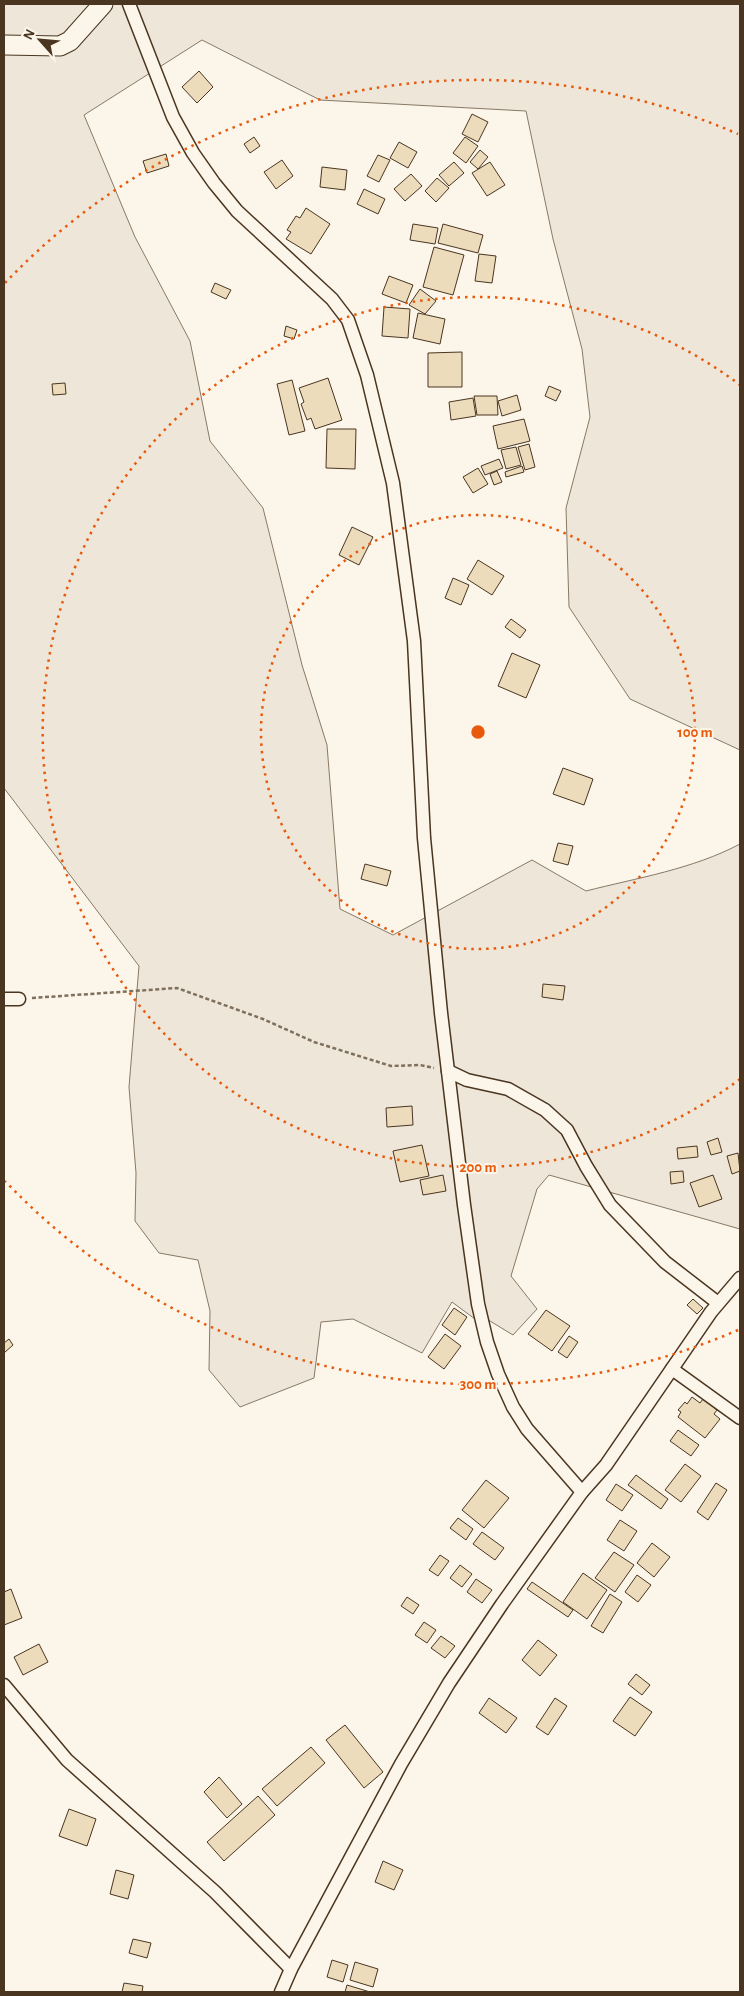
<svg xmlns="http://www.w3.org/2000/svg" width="744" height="1996" font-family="'Alegreya Sans',sans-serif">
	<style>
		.green { fill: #ede6d9; stroke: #887966 }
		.building { fill: #ecdcbc; stroke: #4a3520 }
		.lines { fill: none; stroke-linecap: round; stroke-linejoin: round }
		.street-casing { stroke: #4a3520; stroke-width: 15 }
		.secondary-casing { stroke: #4a3520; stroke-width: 21 }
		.path { stroke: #7f6f5c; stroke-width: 2.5; stroke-dasharray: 4 2.5; stroke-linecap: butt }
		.street { stroke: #fbf6e9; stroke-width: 12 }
		.secondary { stroke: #fbf6e9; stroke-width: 19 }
		.ring { fill: none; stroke: #e8590c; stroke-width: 2.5; stroke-dasharray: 2.5 5 }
		.centre { fill: #e8590c; stroke: #fbf6e9; stroke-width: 2.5 }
		.ring-label { font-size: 15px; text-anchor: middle; font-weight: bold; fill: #e8590c; stroke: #fbf6e9; stroke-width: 4; stroke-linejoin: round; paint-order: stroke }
	</style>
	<rect width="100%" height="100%" fill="#fbf6e9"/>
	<path class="green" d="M4 4H740V750L630 699 569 607 566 508 590 417 582 349 553 239 526 111 320 100 202 40 84 115 135 237 190 341 210 441 263 508 302 665 327 745 340 909 393 935 532 860 586 891C637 878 693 869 740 844V1229L549 1175 537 1189 511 1276 537 1309 513 1335 490 1321 475 1319 452 1302 422 1353 353 1319 321 1322 314 1378 240 1407 209 1370 210 1311 198 1260 159 1253 135 1221 136 1173 129 1087 139 966 4 788Z"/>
	<g class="building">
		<polygon points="199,71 213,87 197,103 182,87"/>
		<polygon points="472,114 488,122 478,142 462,134"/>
		<polygon points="254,137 260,146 250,153 244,144"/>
		<polygon points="465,137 478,146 466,163 453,153"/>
		<polygon points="399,142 417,152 408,168 390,158"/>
		<polygon points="480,150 488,157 478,169 470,162"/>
		<polygon points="166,154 169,166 147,173 143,161"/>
		<polygon points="378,155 390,160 379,182 367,176"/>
		<polygon points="282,160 293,176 276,189 264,172"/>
		<polygon points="454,162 464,173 449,186 439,175"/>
		<polygon points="490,162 505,185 487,196 472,173"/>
		<polygon points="322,167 347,170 345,190 320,187"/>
		<polygon points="411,174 422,186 405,201 394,189"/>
		<polygon points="437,178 449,188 436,202 425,191"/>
		<polygon points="364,189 385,199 378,214 357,204"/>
		<polygon points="306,208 330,224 311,254 286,239 291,232 287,230 296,216 300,218"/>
		<polygon points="413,224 438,228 435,244 410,240"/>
		<polygon points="443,224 483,235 478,253 438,243"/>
		<polygon points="434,247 464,255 453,295 423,287"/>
		<polygon points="479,254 496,256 492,283 475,281"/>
		<polygon points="389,276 413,285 406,303 382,294"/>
		<polygon points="215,283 231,290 226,299 211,292"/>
		<polygon points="420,289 436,301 425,314 409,305"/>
		<polygon points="384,307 410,309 408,338 382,336"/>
		<polygon points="418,313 445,319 440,344 413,338"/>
		<polygon points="286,326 297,330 294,339 284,336"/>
		<polygon points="462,352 462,387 428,387 428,353"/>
		<polygon points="328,378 342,420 315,429 311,418 307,420 301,404 304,402 299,388"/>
		<polygon points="292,380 305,431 289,435 277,384"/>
		<polygon points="65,383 66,394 53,395 52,384"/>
		<polygon points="549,386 561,391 556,401 545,396"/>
		<polygon points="517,395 521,410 502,416 498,401"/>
		<polygon points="474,396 497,396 498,415 477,415"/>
		<polygon points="473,398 476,416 451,420 449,402"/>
		<polygon points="524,419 530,441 498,449 493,426"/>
		<polygon points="327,429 356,429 355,469 326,468"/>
		<polygon points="529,444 535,467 525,470 518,447"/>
		<polygon points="516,447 521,465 506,469 501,450"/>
		<polygon points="499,459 503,468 485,475 481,466"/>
		<polygon points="522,466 524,472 506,477 505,472"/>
		<polygon points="478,468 488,484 473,493 463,477"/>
		<polygon points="497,471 502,482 494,485 490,474"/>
		<polygon points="352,527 373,537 359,565 339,555"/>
		<polygon points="478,560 504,576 492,595 467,579"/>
		<polygon points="453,578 469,585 461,605 445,598"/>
		<polygon points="511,619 526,630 520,638 505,627"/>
		<polygon points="512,653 540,665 526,698 498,686"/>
		<polygon points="563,768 593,779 584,805 553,794"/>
		<polygon points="558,843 573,846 568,865 553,861"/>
		<polygon points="365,864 391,871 387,886 361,879"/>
		<polygon points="543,984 565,986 563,1000 542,997"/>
		<polygon points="412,1106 413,1125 387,1127 386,1108"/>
		<polygon points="718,1138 722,1152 711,1155 707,1142"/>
		<polygon points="422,1145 429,1176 400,1182 393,1151"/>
		<polygon points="697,1146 698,1157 678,1159 677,1148"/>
		<polygon points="738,1153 740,1171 732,1174 727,1156"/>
		<polygon points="683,1171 684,1182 671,1184 670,1172"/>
		<polygon points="443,1175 446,1191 423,1195 420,1180"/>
		<polygon points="713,1175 722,1199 699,1207 690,1183"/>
		<polygon points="693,1299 703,1308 697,1314 687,1305"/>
		<polygon points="454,1308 467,1317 455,1335 442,1325"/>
		<polygon points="546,1310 570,1326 552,1351 528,1334"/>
		<polygon points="445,1334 461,1346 444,1369 428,1357"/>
		<polygon points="569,1336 578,1342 567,1358 558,1352"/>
		<polygon points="9,1339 13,1345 4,1353 4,1343"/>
		<polygon points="692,1397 700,1403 703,1399 717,1410 714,1414 720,1419 705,1438 678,1417 681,1412 678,1410 685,1402 687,1404"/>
		<polygon points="678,1430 699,1445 691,1456 670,1441"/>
		<polygon points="685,1464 701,1476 681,1502 665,1490"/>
		<polygon points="636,1475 668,1499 661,1509 628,1485"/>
		<polygon points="486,1480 509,1498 484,1528 462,1510"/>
		<polygon points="716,1483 727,1490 708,1520 697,1512"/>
		<polygon points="616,1484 633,1495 622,1511 606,1500"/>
		<polygon points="458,1518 473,1529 466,1540 450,1528"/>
		<polygon points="620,1520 637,1531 624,1551 607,1540"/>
		<polygon points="482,1532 504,1548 495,1560 473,1544"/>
		<polygon points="652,1543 670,1557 654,1577 637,1563"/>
		<polygon points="614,1552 634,1565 615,1592 595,1578"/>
		<polygon points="440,1555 449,1561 438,1576 429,1570"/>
		<polygon points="460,1565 472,1574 462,1587 450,1578"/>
		<polygon points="583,1573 607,1590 587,1619 563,1602"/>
		<polygon points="637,1575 651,1585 638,1602 625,1592"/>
		<polygon points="476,1579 492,1590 482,1603 467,1592"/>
		<polygon points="532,1582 573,1610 568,1617 527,1589"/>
		<polygon points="11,1589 22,1618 4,1625 4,1592"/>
		<polygon points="610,1594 622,1602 603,1633 591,1626"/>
		<polygon points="407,1597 419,1605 413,1614 401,1606"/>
		<polygon points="424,1622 436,1630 427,1643 415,1635"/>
		<polygon points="441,1636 455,1646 445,1658 431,1648"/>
		<polygon points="538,1640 557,1655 540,1676 522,1660"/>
		<polygon points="39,1644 48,1662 23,1675 14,1657"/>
		<polygon points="636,1674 650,1685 642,1695 628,1684"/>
		<polygon points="630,1697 652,1712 635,1736 613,1721"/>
		<polygon points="489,1698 517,1718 506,1733 479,1713"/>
		<polygon points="555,1698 567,1706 548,1735 536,1727"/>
		<polygon points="345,1725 383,1772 364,1788 326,1740"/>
		<polygon points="311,1747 325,1763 277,1806 262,1789"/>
		<polygon points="219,1777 242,1804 227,1818 204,1792"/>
		<polygon points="258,1796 275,1815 224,1861 207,1842"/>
		<polygon points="69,1809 96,1819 87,1846 59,1836"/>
		<polygon points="383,1861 403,1870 394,1890 375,1882"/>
		<polygon points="116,1870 134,1875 128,1899 110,1894"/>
		<polygon points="133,1939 151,1943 147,1958 129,1953"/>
		<polygon points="332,1960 348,1965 343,1982 327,1977"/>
		<polygon points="355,1962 378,1969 373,1987 350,1980"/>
		<polygon points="124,1983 143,1986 142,1992 122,1992"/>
		<polygon points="347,1985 370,1992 345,1992"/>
	</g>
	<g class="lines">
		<g class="street-casing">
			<g id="street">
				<polyline points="129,4 173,117 193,153 214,183 237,211 332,299 348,320 367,375 393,483 414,641 424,838 441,1013 464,1205 478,1304 487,1342 498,1374 513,1407 527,1429 582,1492 502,1604 449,1683 401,1764 291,1969 281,1992"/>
				<polyline points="4,999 19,999"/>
				<polyline points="448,1071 467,1080 508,1089 545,1110 567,1130 586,1166 610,1205 665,1262 718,1303"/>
				<polyline points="672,1369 740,1418"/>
				<polyline points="582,1492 606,1465 711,1312 740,1278"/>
				<polyline points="4,1685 67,1760 215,1892 291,1969"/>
			</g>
		</g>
		<g class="secondary-casing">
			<polyline id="secondary" points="4,45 60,46 70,41 103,4"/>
		</g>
		<polyline class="path" points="32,998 177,988 263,1019 314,1042 391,1066 420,1065 434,1068"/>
		<use href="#street" class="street"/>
		<use href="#secondary" class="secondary"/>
	</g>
	<g class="ring">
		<circle cx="478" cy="732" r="217"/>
		<path d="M740 1079A435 435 0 1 1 740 385"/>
		<path d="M738 1330A652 652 0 0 1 5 1181M5 283A652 652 0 0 1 738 134"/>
	</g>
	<circle cx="478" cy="732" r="8" class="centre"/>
	<g class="ring-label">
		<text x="695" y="737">100 m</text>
		<text x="478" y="1172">200 m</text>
		<text x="478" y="1389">300 m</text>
	</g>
	<rect width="744" height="1996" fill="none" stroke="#4a3520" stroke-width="10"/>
	<g transform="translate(40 40) rotate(297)" stroke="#fbf6e9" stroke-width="4" paint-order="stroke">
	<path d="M0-4L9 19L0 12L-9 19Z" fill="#4a3520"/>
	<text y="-8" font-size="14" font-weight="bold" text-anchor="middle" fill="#4a3520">N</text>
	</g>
</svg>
